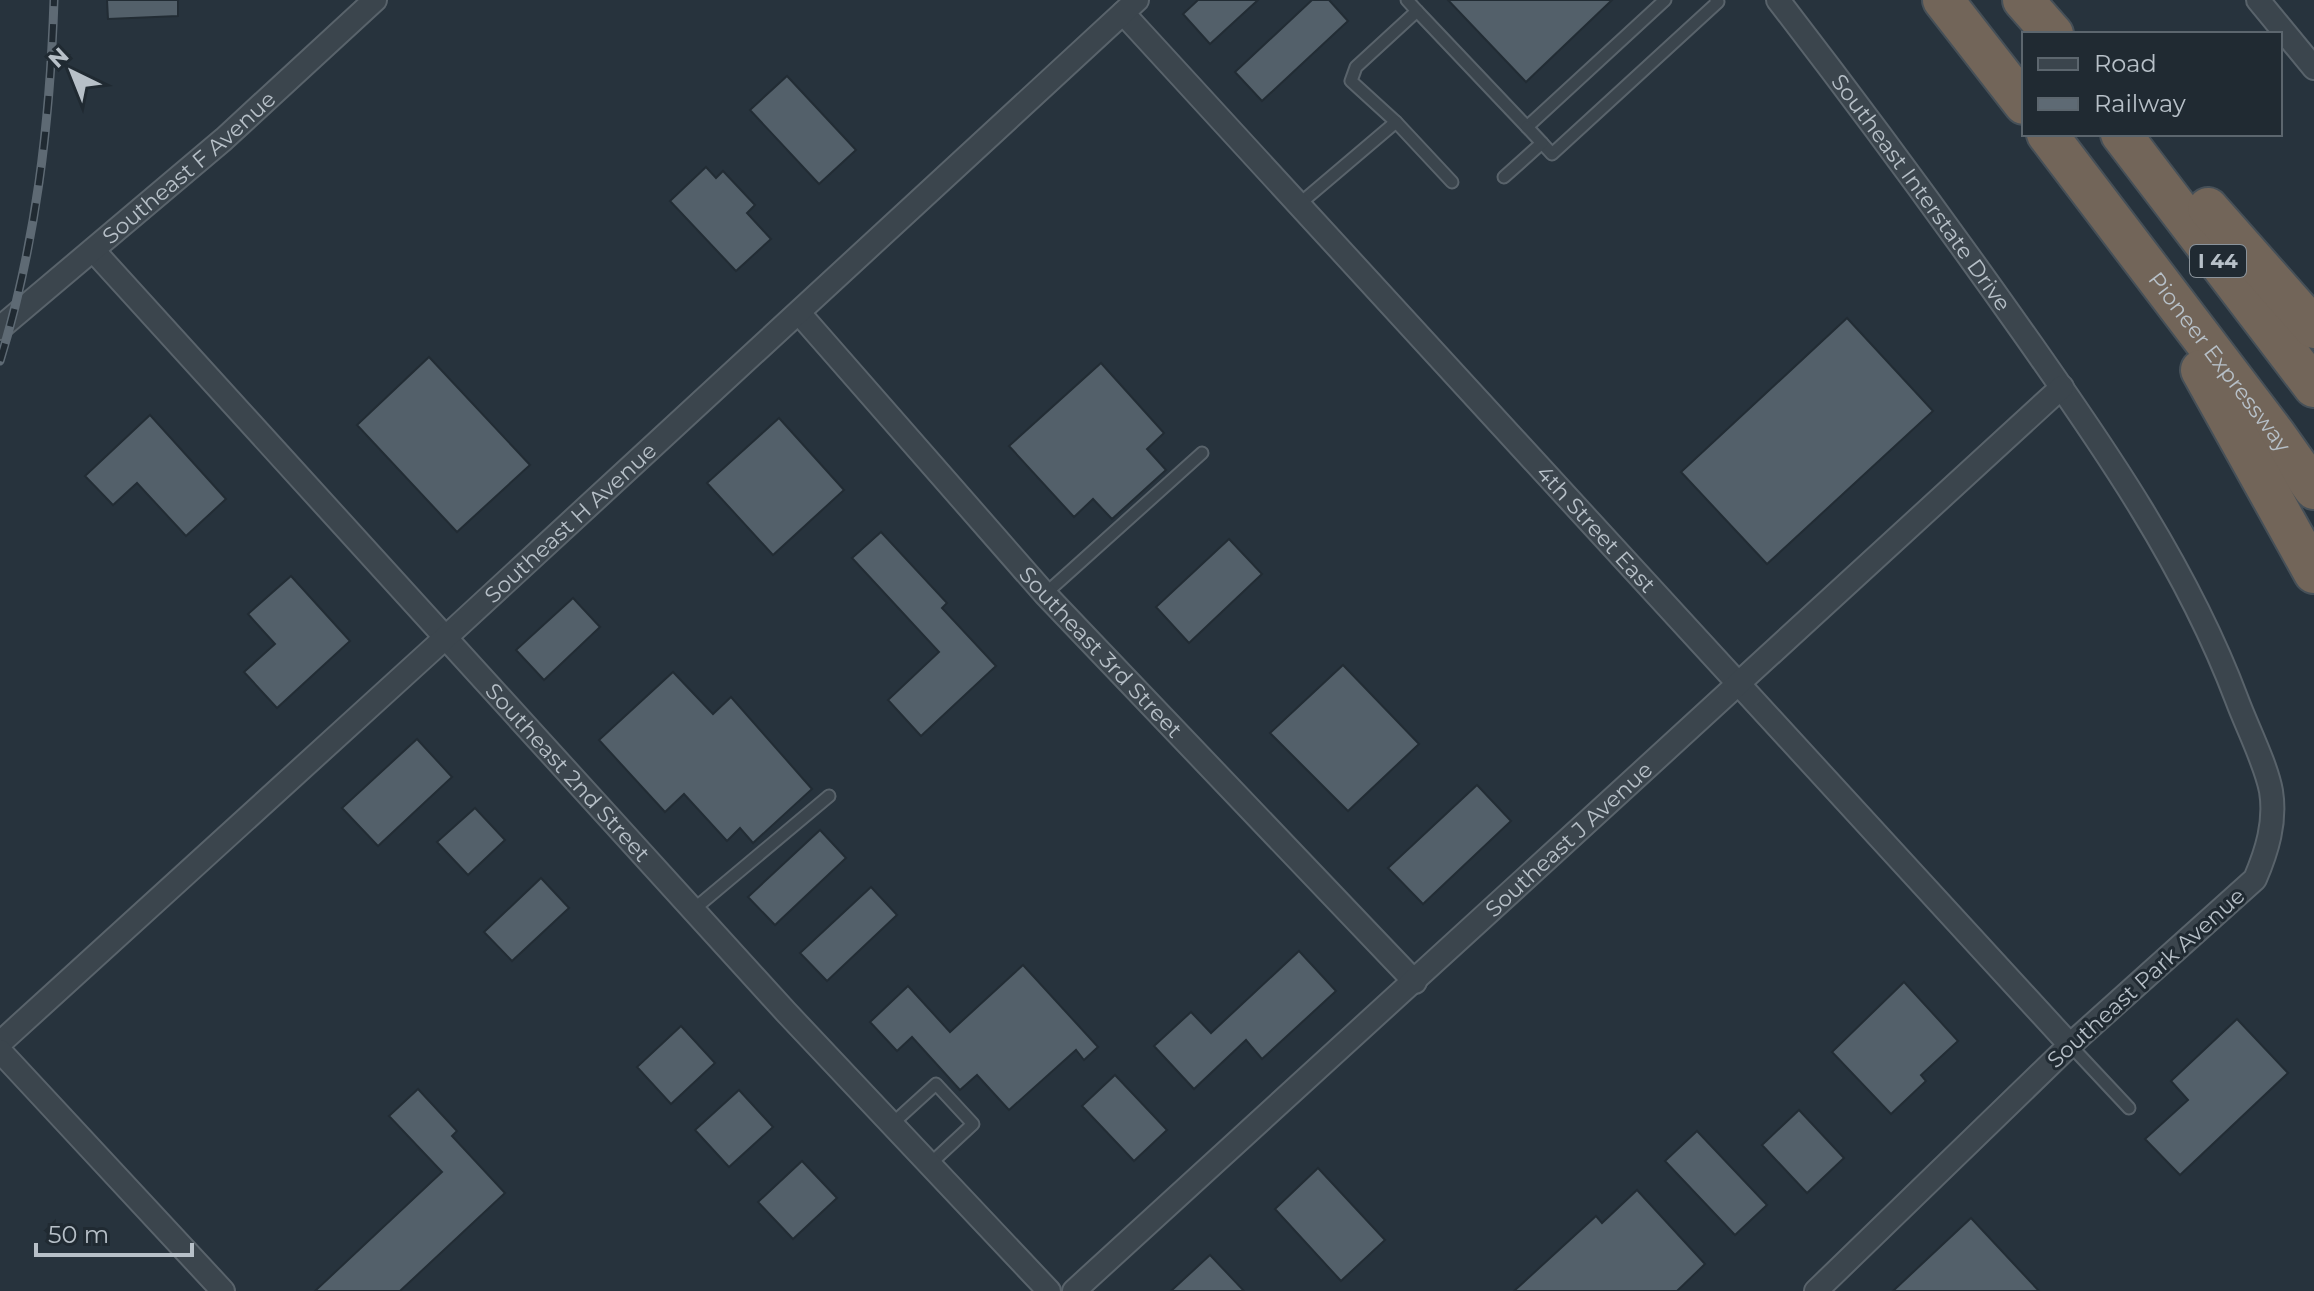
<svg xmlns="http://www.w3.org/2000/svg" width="2314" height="1291" font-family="Montserrat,sans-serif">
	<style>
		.building { fill: #53606a; stroke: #222c34; stroke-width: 2 }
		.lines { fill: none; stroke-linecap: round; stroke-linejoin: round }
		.service-casing { stroke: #59636b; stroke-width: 15 }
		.minor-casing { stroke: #59636b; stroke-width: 26 }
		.motorway-casing { stroke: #465058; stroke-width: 44 }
		.service { stroke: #3b454d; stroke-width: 11 }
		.minor { stroke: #3b454d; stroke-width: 22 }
		.motorway { stroke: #726559; stroke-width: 40 }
		.rail-casing { stroke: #5e6a74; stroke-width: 9 }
		.rail { stroke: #202a32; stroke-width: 6; stroke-dasharray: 18; stroke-linecap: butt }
		.labels { text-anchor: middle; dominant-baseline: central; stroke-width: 6; stroke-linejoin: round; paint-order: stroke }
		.shield { fill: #202a32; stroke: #8a939b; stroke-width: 2 }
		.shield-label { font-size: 20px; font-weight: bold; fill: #b7c0c8 }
		.street-label { font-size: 22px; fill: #b7c0c8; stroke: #202a32 }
	</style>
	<rect width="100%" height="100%" fill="#27333d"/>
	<g class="building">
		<polygon points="107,0 178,0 178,16 108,19"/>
		<polygon points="1198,0 1258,0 1210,44 1183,14"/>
		<polygon points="1312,0 1329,0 1348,21 1262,101 1235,72"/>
		<polygon points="1448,0 1612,0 1526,82"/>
		<polygon points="787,76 856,150 819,184 750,110"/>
		<polygon points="706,167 716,178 723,171 755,205 747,213 771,239 736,271 670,201"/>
		<polygon points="1847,318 1933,411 1767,564 1681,472"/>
		<polygon points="429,357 530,465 457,532 357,425"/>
		<polygon points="1101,363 1164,433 1147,449 1166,470 1112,519 1093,499 1074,517 1009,446"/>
		<polygon points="150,415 226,499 186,536 137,483 113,505 85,476"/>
		<polygon points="779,418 844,490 773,555 707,483"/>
		<polygon points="881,532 947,603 942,608 996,666 921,736 888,700 939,652 852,558"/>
		<polygon points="1229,539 1262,574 1189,643 1156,607"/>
		<polygon points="291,576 350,641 277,708 244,672 275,644 248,614"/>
		<polygon points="573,598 600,627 544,680 516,650"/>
		<polygon points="1343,665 1419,744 1348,811 1270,733"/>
		<polygon points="673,672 713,714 731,697 812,789 753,843 740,828 727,841 684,794 665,812 599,740"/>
		<polygon points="417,739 452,777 378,846 342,808"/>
		<polygon points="1477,785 1511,821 1423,904 1388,868"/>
		<polygon points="475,808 505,840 468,875 437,842"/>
		<polygon points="820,830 846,858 775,925 748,897"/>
		<polygon points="541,878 569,908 512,961 484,932"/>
		<polygon points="871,887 897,915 827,981 800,953"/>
		<polygon points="1299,951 1336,991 1262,1059 1246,1040 1194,1089 1154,1046 1191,1012 1211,1033"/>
		<polygon points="1023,965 1098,1047 1084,1060 1076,1050 1009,1110 977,1075 960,1090 912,1037 897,1051 870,1022 908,986 950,1032"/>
		<polygon points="1904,982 1958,1041 1921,1075 1926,1081 1891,1114 1832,1052"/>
		<polygon points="2237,1019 2288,1073 2180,1175 2145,1139 2188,1100 2171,1081"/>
		<polygon points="681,1026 715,1063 671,1104 637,1067"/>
		<polygon points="1115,1075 1167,1130 1134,1161 1082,1106"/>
		<polygon points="418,1089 457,1131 452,1136 505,1193 400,1291 315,1291 442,1172 389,1116"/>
		<polygon points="739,1090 773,1127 729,1167 695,1130"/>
		<polygon points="1799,1110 1844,1158 1807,1193 1762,1145"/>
		<polygon points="1697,1131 1767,1205 1735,1235 1665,1161"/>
		<polygon points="802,1161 837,1198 793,1239 758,1202"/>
		<polygon points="1318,1168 1385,1240 1341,1281 1275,1209"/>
		<polygon points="1637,1190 1705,1264 1677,1291 1514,1291 1596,1216 1602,1223"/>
		<polygon points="1971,1218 2039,1291 1893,1291 1925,1261"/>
		<polygon points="1210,1255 1244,1291 1171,1291"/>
	</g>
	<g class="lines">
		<g class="service-casing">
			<g id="service">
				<polyline points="1417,11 1527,127 1665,0"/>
				<polyline points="1396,122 1351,81 1356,67 1417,11 1407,0"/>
				<polyline points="1542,143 1552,154 1718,2 1716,0"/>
				<polyline points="1504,177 1542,143 1527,127"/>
				<polyline points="1297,206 1396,122 1452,182"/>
				<polyline points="1045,594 1202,453"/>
				<polyline points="693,910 829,796"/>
				<polyline points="2070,1045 2129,1108"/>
				<polyline points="892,1124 936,1084 973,1124 930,1164"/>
			</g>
		</g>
		<g class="minor-casing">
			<g id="minor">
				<path id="s1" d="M1778 0C1862 109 1943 219 2022 331 2104 447 2187 567 2237 700 2247 727 2266 764 2271 791 2276 822 2267 851 2255 879L2070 1045 1816 1291"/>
				<polyline points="2258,0 2314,68"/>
				<path id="s2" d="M1123 13 2070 1045"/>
				<path id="s3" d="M93 250 786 1012 1049 1291"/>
				<path id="s4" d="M799 313 1045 594 1415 982"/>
				<path id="s5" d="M0 328 224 139 375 0"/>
				<path id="s6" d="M0 1043 445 638 1137 0"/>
				<polyline points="0,1051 223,1291"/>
				<path id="s7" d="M1074 1291C1405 991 1732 688 2062 387"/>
			</g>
		</g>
		<g class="motorway-casing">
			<g id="motorway">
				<polyline points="1943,0 2024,104"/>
				<polyline points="2023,0 2053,34"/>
				<path id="s8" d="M2047 134 2275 434 2314 489"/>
				<polyline points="2121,134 2314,387"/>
				<polyline points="2208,208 2314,328"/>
				<polyline points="2201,370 2314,573"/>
			</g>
		</g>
		<use href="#service" class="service"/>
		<use href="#minor" class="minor"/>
		<use href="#motorway" class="motorway"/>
		<g class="rail-casing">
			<path id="rail" d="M0 361C36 243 50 123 54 0"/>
		</g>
		<use href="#rail" class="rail"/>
	</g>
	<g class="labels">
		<rect class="shield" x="2190" y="245" width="56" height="32" rx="6"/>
		<g class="shield-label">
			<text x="2218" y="261">I 44</text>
		</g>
		<g class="street-label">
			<text stroke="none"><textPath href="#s5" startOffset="248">Southeast F Avenue</textPath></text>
			<text stroke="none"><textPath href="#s1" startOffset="240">Southeast Interstate Drive</textPath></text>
			<text stroke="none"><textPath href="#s8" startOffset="286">Pioneer Expressway</textPath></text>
			<text stroke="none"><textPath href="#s6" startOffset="772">Southeast H Avenue</textPath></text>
			<text stroke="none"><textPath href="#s2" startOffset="700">4th Street East</textPath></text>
			<text stroke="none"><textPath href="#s4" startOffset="454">Southeast 3rd Street</textPath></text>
			<text stroke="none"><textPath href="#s3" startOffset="706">Southeast 2nd Street</textPath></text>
			<text stroke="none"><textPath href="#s7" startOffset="670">Southeast J Avenue</textPath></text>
			<text transform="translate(2146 978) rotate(-42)">Southeast Park Avenue</text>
		</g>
	</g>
	<rect x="2022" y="32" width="260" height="104" fill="#202a32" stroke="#5c666e" stroke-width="2"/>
	<rect x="2038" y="58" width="40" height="12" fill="#3b454d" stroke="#5c666e" stroke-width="2"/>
	<text x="2094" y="72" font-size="24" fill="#b7c0c8">Road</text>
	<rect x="2038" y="98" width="40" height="12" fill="#5e6a74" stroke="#5c666e" stroke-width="2"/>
	<text x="2094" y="112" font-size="24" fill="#b7c0c8">Railway</text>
	<g transform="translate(72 72) rotate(317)" stroke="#202a32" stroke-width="6" paint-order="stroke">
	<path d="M0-6L14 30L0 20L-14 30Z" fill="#b7c0c8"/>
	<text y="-12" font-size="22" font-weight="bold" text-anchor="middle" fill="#b7c0c8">N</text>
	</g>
	<path d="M36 1243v12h156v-12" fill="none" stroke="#b7c0c8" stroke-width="4"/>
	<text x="48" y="1243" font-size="24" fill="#b7c0c8" stroke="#202a32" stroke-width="6" paint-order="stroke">50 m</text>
</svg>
